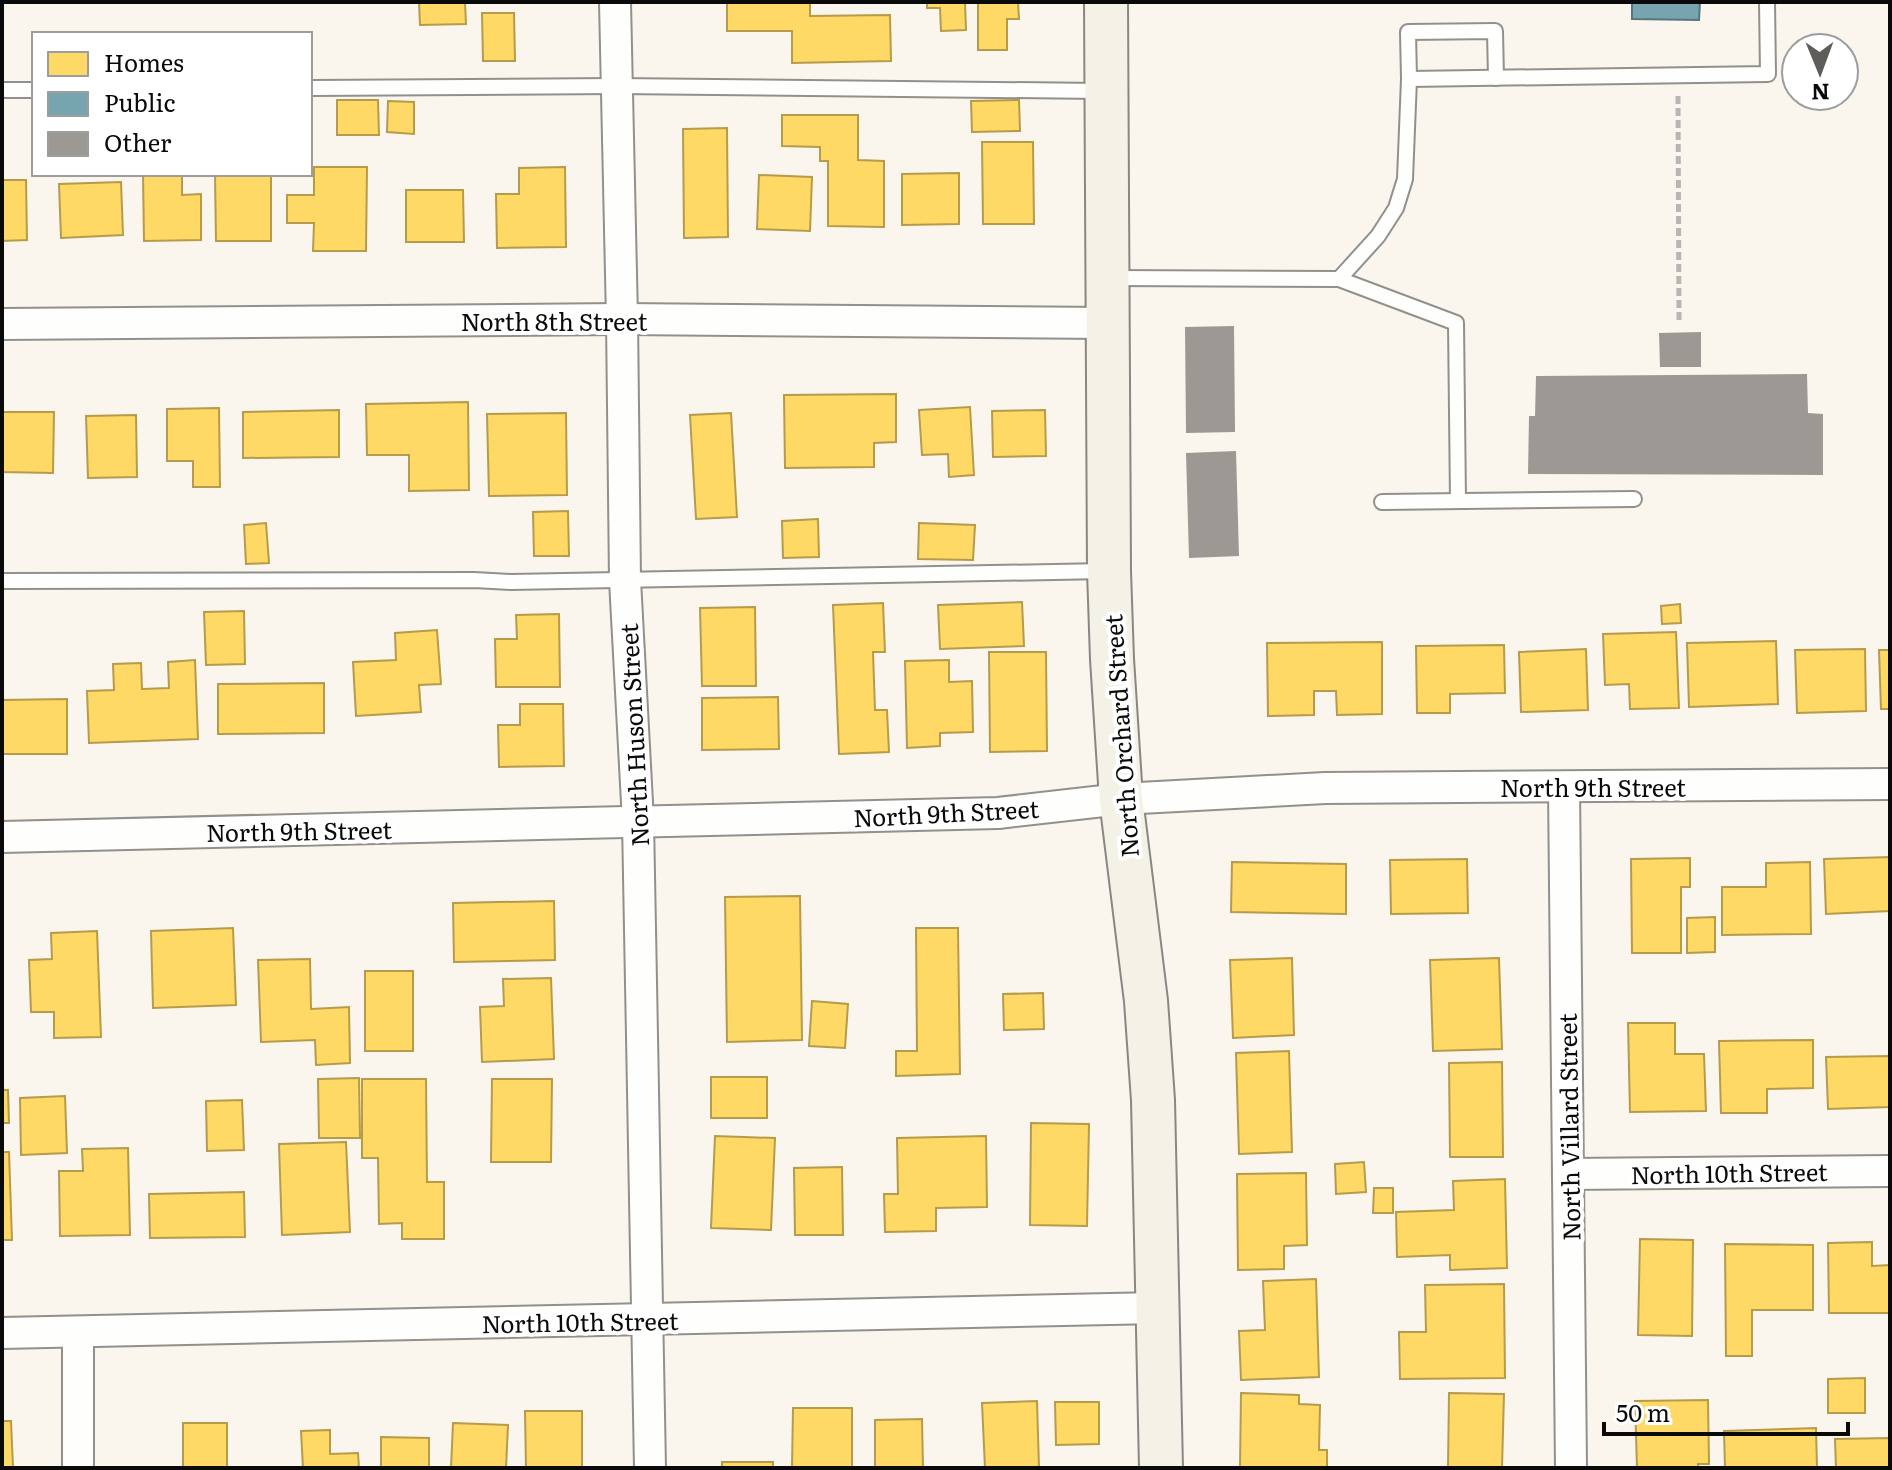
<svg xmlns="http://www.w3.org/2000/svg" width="1892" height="1470" font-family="Literata,serif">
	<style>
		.homes { fill: #ffd966; stroke: #b69b4a; stroke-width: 2 }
		.public { fill: #76a5af; stroke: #56767e; stroke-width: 2 }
		.building { fill: #9c9894 }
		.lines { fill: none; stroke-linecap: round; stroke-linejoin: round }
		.lane-casing { stroke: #92908c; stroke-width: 18 }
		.street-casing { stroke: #92908c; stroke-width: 34 }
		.secondary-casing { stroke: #898783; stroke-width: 46 }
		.path { stroke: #b7b6b5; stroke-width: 5; stroke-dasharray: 8 4; stroke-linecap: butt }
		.lane { stroke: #fefefc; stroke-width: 14 }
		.street { stroke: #fefefc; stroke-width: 30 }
		.secondary { stroke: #f4f1e7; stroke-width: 42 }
		.labels { text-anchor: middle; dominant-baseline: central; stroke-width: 8; stroke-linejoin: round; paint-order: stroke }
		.street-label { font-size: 24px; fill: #0a0a0a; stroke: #fff }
	</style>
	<rect width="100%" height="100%" fill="#faf6ed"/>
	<g class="homes">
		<polygon points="419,2 465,2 466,24 420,25"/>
		<polygon points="727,2 810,2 810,16 890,15 891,61 792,63 792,31 727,31"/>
		<polygon points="927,2 965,2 966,30 941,31 940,8 927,8"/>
		<polygon points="978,2 1018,2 1019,19 1007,19 1007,50 978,50"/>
		<polygon points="482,13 514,13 515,61 483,61"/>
		<polygon points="337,100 378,100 379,135 337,135"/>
		<polygon points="1019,100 1020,131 972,132 971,101"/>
		<polygon points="388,101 414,102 414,134 387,132"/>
		<polygon points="782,115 858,115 858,160 884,161 884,227 828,226 828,161 820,161 820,147 782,146"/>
		<polygon points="727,128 728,237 684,238 683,129"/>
		<polygon points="982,142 1033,142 1034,224 983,224"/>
		<polygon points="314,167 367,167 366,251 313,251 314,223 287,223 287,195 314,195"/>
		<polygon points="565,167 566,247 497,248 496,194 519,194 519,168"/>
		<polygon points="959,173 959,224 902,225 902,174"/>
		<polygon points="143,174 182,174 182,195 201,194 201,240 144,241"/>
		<polygon points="215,174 271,174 271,241 216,241"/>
		<polygon points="759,175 812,177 810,231 757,229"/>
		<polygon points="2,180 26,180 27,240 2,241"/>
		<polygon points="121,182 123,235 61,238 59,184"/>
		<polygon points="406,190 463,190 464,242 406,242"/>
		<polygon points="896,394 896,442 874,443 874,467 785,468 784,395"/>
		<polygon points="468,402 469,490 409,491 409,455 367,455 366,404"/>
		<polygon points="970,407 974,475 949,477 948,454 922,455 919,410"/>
		<polygon points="219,408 220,487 193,487 193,461 167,461 167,409"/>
		<polygon points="339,410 339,457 243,458 243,412"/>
		<polygon points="1045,410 1046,456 993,457 992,411"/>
		<polygon points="2,412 54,412 53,473 2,472"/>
		<polygon points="566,413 567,495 489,496 487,414"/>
		<polygon points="731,413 737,517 696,519 690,415"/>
		<polygon points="136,415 137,477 88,478 86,416"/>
		<polygon points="568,511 569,556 534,556 533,512"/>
		<polygon points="818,519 819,557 783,558 782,521"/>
		<polygon points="266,523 269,563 246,564 244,525"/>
		<polygon points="919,523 975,525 973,560 918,559"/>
		<polygon points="1022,602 1024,646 940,649 938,605"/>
		<polygon points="883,603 885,652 873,652 875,710 887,710 889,752 839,754 833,605"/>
		<polygon points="1680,604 1681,623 1662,624 1661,606"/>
		<polygon points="755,607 756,686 702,686 700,608"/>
		<polygon points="244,611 245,664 206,665 204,612"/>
		<polygon points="559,614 560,687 496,687 495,639 517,639 516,615"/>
		<polygon points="437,630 441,684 419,685 421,712 356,716 353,662 396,660 395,633"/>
		<polygon points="1676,632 1679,708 1630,709 1629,684 1605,685 1603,634"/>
		<polygon points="1776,641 1778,704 1689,707 1687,643"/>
		<polygon points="1382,642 1382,714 1337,715 1336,691 1314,691 1314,715 1268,716 1267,643"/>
		<polygon points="1504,645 1505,693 1450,694 1450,713 1417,713 1416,646"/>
		<polygon points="1586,649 1588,710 1521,712 1519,652"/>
		<polygon points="1865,649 1866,711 1797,713 1795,650"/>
		<polygon points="1879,650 1890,650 1890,709 1881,709"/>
		<polygon points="989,652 1046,652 1047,751 990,752"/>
		<polygon points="195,660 198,739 89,743 87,691 114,690 113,664 141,663 142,689 169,688 168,662"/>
		<polygon points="949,660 949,682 972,681 973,732 940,733 940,746 907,748 905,661"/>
		<polygon points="324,683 324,733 218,734 218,684"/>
		<polygon points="778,697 779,749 702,750 702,698"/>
		<polygon points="67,699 67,754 2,754 2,700"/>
		<polygon points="520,704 563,704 564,766 499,767 498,725 520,725"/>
		<polygon points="1890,857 1890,911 1826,914 1824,859"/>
		<polygon points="1690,858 1690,887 1681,887 1681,953 1632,953 1631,859"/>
		<polygon points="1467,859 1468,913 1391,914 1390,860"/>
		<polygon points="1232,862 1346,864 1346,914 1231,912"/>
		<polygon points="1810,862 1811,934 1722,935 1722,887 1766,887 1766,863"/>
		<polygon points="800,896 802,1040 727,1042 725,897"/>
		<polygon points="554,901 555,960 454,962 453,903"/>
		<polygon points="1715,917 1715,952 1687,953 1687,918"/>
		<polygon points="233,928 236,1005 153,1008 151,931"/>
		<polygon points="916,928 958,928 960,1074 896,1076 896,1051 917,1051"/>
		<polygon points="97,931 101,1037 54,1038 54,1012 31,1012 29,960 52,959 51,933"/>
		<polygon points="1292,958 1294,1035 1233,1038 1230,960"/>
		<polygon points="1499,958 1502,1049 1433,1051 1430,960"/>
		<polygon points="310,959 311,1009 349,1007 350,1063 316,1065 315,1040 261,1042 258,960"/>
		<rect x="365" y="971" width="48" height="80"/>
		<polygon points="551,978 554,1059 482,1062 480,1007 504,1006 503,979"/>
		<polygon points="1043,993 1044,1029 1004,1030 1003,994"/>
		<polygon points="812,1001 848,1004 845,1048 809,1046"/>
		<polygon points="1628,1023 1675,1023 1675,1054 1704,1054 1706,1111 1630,1112"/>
		<polygon points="1813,1040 1813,1088 1767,1089 1767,1113 1721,1113 1719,1041"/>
		<polygon points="1289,1051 1292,1152 1239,1154 1236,1053"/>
		<polygon points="1890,1056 1890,1107 1828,1109 1826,1057"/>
		<polygon points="1502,1062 1503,1157 1450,1157 1449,1063"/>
		<rect x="711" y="1077" width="56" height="41"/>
		<polygon points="359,1078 360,1138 319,1138 318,1079"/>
		<polygon points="362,1079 426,1079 427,1182 444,1182 444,1239 402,1239 402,1223 379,1224 378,1158 362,1158"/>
		<polygon points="492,1079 552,1079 551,1162 491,1162"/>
		<polygon points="2,1090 8,1090 9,1123 2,1123"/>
		<polygon points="65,1096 67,1153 21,1155 20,1098"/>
		<polygon points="242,1100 244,1150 207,1151 206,1101"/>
		<polygon points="1031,1123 1089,1124 1087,1226 1030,1225"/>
		<polygon points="715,1136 775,1138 771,1230 711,1228"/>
		<polygon points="986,1136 987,1207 936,1208 936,1231 885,1232 884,1194 898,1194 897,1138"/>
		<polygon points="346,1142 350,1232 282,1235 279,1144"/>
		<polygon points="128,1148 130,1235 60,1236 59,1171 83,1171 82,1149"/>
		<polygon points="2,1152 9,1152 12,1240 2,1240"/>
		<polygon points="1364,1162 1366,1192 1336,1194 1335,1164"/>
		<polygon points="842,1167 843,1235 795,1235 794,1168"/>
		<polygon points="1306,1173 1307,1245 1284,1246 1284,1269 1238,1270 1237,1174"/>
		<polygon points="1505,1179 1507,1268 1450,1270 1450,1255 1397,1257 1396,1212 1454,1210 1453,1181"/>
		<polygon points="1374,1188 1393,1188 1393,1213 1373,1213"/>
		<polygon points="244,1192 245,1237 150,1238 149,1194"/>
		<polygon points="1640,1239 1693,1240 1692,1336 1638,1335"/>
		<polygon points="1872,1242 1872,1266 1890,1265 1890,1313 1829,1313 1828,1243"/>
		<polygon points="1725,1244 1813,1245 1813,1310 1752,1310 1752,1356 1726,1356"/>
		<polygon points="1316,1279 1319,1377 1241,1380 1239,1331 1265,1330 1263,1281"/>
		<polygon points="1504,1284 1505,1378 1400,1379 1399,1332 1426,1332 1425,1285"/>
		<polygon points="1865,1378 1865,1413 1828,1413 1828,1379"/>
		<polygon points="1241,1393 1299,1395 1299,1404 1320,1405 1319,1450 1327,1450 1327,1468 1240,1468"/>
		<polygon points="1449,1393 1504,1394 1502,1468 1448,1468"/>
		<polygon points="1708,1400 1709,1464 1698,1464 1698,1468 1637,1468 1635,1401"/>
		<polygon points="1037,1401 1039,1468 985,1468 982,1403"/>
		<polygon points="1055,1402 1099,1402 1099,1444 1056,1445"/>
		<polygon points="793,1408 852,1408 852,1468 792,1468"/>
		<polygon points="525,1411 582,1411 582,1468 526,1468"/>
		<polygon points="922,1419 923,1468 875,1468 875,1420"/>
		<polygon points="2,1421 11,1421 13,1467 2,1467"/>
		<rect x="183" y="1423" width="44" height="45"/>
		<polygon points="453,1423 508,1425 506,1468 451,1468"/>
		<polygon points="1816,1428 1817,1468 1725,1468 1724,1431"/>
		<polygon points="330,1430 330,1454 358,1453 359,1468 303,1468 301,1431"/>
		<polygon points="381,1437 429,1438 429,1468 381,1468"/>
		<polygon points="1890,1438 1890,1468 1836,1468 1835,1439"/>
		<rect x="722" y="1462" width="51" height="6"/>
	</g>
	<polygon class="public" points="1632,2 1700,2 1699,20 1632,19"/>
	<g class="building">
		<polygon points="1234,326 1235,432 1186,433 1185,327"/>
		<polygon points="1701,332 1701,367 1660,367 1659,333"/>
		<polygon points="1807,374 1808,413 1823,414 1823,475 1528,474 1529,416 1535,416 1536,376"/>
		<polygon points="1236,451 1239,556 1189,558 1186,453"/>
	</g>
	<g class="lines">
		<g class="lane-casing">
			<g id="lane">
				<polyline points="1409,79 1768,74 1767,2"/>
				<polyline points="310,88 617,86 1102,91"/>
				<polyline points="2,90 34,90"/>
				<polyline points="1111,278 1339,279 1456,323 1458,501"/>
				<polyline points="1339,279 1378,236 1396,208 1405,179 1409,79 1408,32 1495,31 1496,78"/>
				<polyline points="1382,502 1634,499"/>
				<polyline points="2,581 474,580 511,582 1105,571"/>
			</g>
		</g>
		<g class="street-casing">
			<g id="street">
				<polyline points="615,2 622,319 625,580 638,821 650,1468"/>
				<polyline points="2,324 622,319 1106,323"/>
				<polyline points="1564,787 1571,1468"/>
				<polyline points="2,837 998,813 1121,799 1325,788 1890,784"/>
				<polyline points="1569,1174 1890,1171"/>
				<polyline points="2,1333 1158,1308"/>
				<polyline points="78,1468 78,1332"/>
			</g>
		</g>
		<g class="secondary-casing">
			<polyline id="secondary" points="1106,2 1109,571 1112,659 1121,799 1146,1001 1153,1100 1161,1468"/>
		</g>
		<polyline class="path" points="1678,96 1679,320"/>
		<use href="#lane" class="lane"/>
		<use href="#street" class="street"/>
		<use href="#secondary" class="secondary"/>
	</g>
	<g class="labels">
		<g class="street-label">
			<text x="554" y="320">North 8th Street</text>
			<text transform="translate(633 735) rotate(-93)">North Huson Street</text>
			<text transform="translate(1120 736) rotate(-94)">North Orchard Street</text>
			<text x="1593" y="786">North 9th Street</text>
			<text transform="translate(946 812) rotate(-3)">North 9th Street</text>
			<text transform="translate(299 830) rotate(-1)">North 9th Street</text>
			<text transform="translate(1568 1127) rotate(-91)">North Villard Street</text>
			<text transform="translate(1729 1172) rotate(-1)">North 10th Street</text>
			<text transform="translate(580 1321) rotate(-1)">North 10th Street</text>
		</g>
	</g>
	<rect width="1892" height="1470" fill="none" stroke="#0a0a0a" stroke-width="8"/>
	<rect x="32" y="32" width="280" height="144" fill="#ffffff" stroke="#9d9d9d" stroke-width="2"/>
	<rect x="48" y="52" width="40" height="24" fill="#ffd966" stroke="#9d9d9d" stroke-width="2"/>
	<text x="104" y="72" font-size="24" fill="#0a0a0a">Homes</text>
	<rect x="48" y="92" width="40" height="24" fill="#76a5af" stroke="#9d9d9d" stroke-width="2"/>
	<text x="104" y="112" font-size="24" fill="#0a0a0a">Public</text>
	<rect x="48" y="132" width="40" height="24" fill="#9c9894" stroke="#9d9d9d" stroke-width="2"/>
	<text x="104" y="152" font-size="24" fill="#0a0a0a">Other</text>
	<g transform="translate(1820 72) rotate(179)"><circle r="38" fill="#ffffff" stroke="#9d9d9d" stroke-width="2"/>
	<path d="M0-6L14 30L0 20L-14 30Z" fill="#5e5d59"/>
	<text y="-12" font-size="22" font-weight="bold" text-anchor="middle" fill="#0a0a0a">N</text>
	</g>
	<path d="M1604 1422v12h244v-12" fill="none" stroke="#0a0a0a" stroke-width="4"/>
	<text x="1616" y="1422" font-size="24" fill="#0a0a0a" stroke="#ffffff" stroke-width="6" paint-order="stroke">50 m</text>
</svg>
